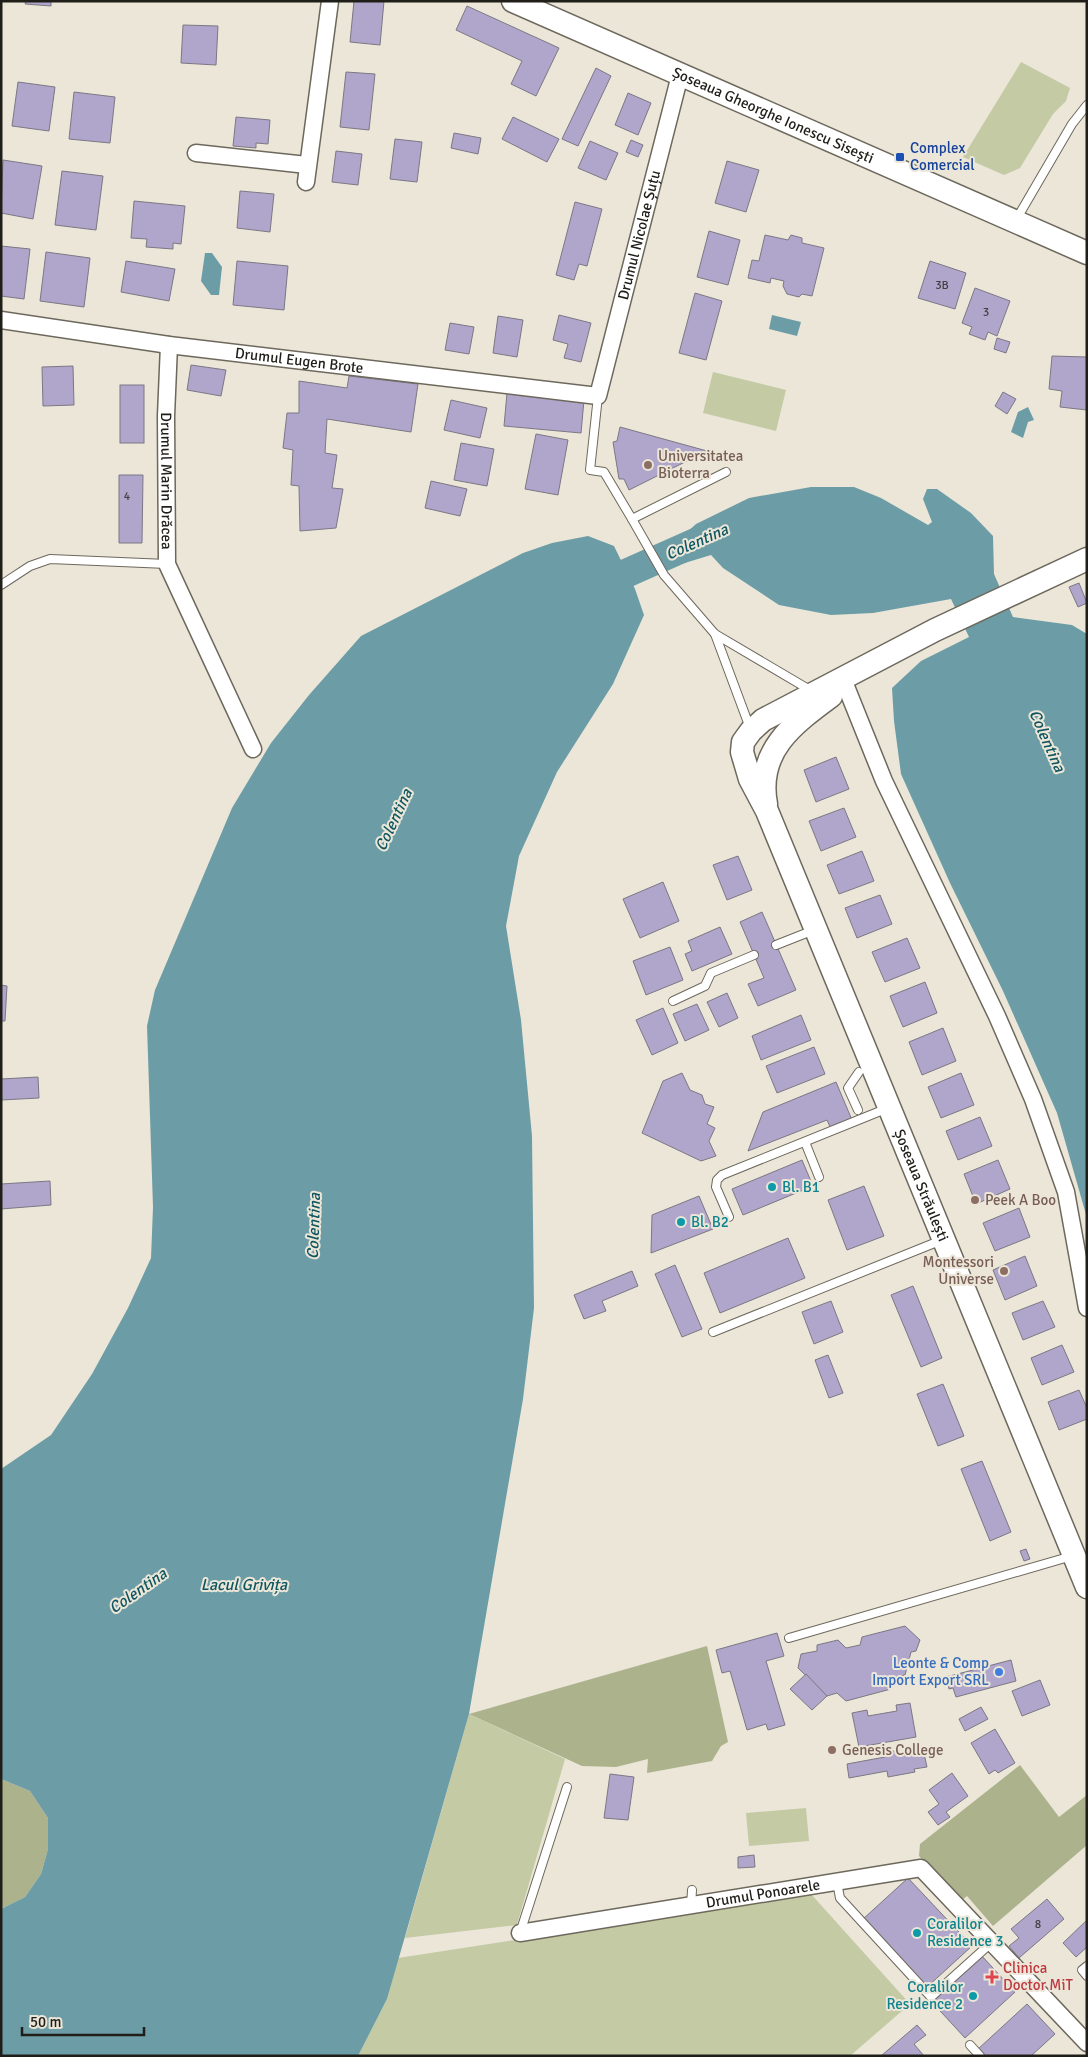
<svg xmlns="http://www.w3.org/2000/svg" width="1088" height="2057" font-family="Signika,sans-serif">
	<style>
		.green { fill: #c4caa4 }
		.forest { fill: #acb28c }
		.water { fill: #6c9da6 }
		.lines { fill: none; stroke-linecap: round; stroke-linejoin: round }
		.river { stroke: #6c9da6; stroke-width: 29 }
		.building { fill: #b0a5ca; stroke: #7b7884 }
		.lane-casing { stroke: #6d685c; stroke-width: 10 }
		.street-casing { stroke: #6d685c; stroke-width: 19 }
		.secondary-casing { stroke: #6d685c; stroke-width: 25 }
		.lane { stroke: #fff; stroke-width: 8 }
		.street { stroke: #fff; stroke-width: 16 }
		.secondary { stroke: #fff; stroke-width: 22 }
		.transit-dot { fill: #1a4fb4; stroke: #ebe6d8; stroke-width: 2 }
		.education-dot { fill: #8d6e63; stroke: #ebe6d8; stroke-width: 2 }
		.culture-dot { fill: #0f9aa8; stroke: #ebe6d8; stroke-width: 2 }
		.shop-dot { fill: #3f7fe0; stroke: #ebe6d8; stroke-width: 2 }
		.health-dot { fill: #e0444e; stroke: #ebe6d8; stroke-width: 2 }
		.labels { text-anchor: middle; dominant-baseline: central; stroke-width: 4; stroke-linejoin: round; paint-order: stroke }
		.number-label { font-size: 12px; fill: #444045 }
		.street-label { font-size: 15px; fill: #201e19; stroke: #ebe6d8 }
		.transit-label { font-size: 15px; fill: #164399; stroke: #ebe6d8; text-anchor: start }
		.education-label { font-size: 15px; fill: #785e54; stroke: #ebe6d8; text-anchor: start }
		.culture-label { font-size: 15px; fill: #0d838f; stroke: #ebe6d8; text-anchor: start }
		.shop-label { font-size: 15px; fill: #366cbe; stroke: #ebe6d8; text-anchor: end }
		.health-label { font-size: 15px; fill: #be3a42; stroke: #ebe6d8; text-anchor: start }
		.water-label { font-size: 16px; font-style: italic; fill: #0e5560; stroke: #ebe6d8 }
	</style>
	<rect width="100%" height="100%" fill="#ebe6d8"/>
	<g class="green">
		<polygon points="1021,62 1070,88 1066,101 1053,114 1020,168 1004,175 963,157"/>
		<polygon points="713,372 786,390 776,431 703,413"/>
		<polygon points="469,1714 565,1759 517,1925 405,1938"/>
		<polygon points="806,1808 809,1841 749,1846 746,1813"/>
		<polygon points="811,1894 910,2004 850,2056 358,2056 387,1999 398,1958"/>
	</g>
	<g class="forest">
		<polygon points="707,1646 728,1742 721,1746 712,1761 647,1773 648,1759 616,1767 582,1766 469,1714"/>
		<polygon points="1020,1765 1059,1817 1087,1795 1087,1845 993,1926 967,1896 961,1901 919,1856 920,1844"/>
		<polygon points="1,1779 30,1791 48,1818 48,1849 41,1874 25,1897 1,1909"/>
	</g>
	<g class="water">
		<polygon points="205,253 212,253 222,267 219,295 211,295 201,281"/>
		<polygon points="772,315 801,322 797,336 769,329"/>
		<polygon points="1028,407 1034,420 1028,422 1023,438 1011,432 1018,412"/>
		<polygon points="811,487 854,487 881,498 928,525 932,522 923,499 927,489 937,489 971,513 993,536 994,574 1013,617 1072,625 1087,634 1087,1218 1057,1113 1003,991 950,883 901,774 894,721 892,688 921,661 969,637 951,599 873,613 831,615 779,605 723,568 711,555 678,565 672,546 696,524 749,498"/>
		<polygon points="588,536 614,546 635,589 644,615 613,684 557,772 519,856 506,926 521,1020 532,1136 534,1308 523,1399 469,1714 387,1999 358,2056 1,2056 1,1909 25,1897 41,1874 48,1849 48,1818 30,1791 1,1779 1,1469 51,1435 92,1374 128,1308 151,1258 153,1207 147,1026 155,990 232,808 271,743 309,695 361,636 523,553 552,543"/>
	</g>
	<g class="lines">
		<polyline class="river" points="591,589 710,536"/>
	</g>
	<g class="building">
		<polygon points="26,1 51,1 51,6 25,4"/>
		<polygon points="354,1 384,1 380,45 350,42"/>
		<polygon points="467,6 559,48 536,96 511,84 522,61 456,30"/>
		<polygon points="183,25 218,26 216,65 181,63"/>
		<polygon points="596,68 611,76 578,146 562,139"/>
		<polygon points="346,72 375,74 369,130 340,127"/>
		<polygon points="18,82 55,87 49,131 12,126"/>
		<polygon points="74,92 115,97 110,143 69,139"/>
		<polygon points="628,93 651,103 638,135 615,125"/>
		<polygon points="236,117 270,120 268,144 256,143 256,148 233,146"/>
		<polygon points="513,117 559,139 547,162 502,139"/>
		<polygon points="454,133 481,138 478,154 451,148"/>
		<polygon points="395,139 422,142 417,182 390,179"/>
		<polygon points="631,140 643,145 638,157 626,152"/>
		<polygon points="590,141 618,153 606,180 578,168"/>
		<polygon points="336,151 362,154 358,185 332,182"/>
		<polygon points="3,160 42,166 33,219 1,213"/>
		<polygon points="727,161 759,170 746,212 715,203"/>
		<polygon points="62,171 103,176 96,230 55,225"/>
		<polygon points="240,191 274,194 270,232 237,228"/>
		<polygon points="134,201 185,206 181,244 173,243 173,249 146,247 147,239 131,238"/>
		<polygon points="575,202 602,209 587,266 579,264 574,280 556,275"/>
		<polygon points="709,231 740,240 728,285 697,277"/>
		<polygon points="765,235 788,240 791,235 802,238 802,243 824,248 812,296 802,294 799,297 787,294 783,286 784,281 771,278 770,283 748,278 752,260 759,261"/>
		<polygon points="1,246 30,249 24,299 1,296"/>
		<polygon points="46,252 90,258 84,307 40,301"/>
		<polygon points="126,261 175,269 169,301 121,292"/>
		<polygon points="237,261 288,266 284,310 233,305"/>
		<polygon points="930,261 966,273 955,309 918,298"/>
		<polygon points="975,288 1010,301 997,336 988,332 985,340 969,334 972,327 962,323"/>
		<polygon points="695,293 722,301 706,360 679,353"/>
		<polygon points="559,315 591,323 581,362 564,358 568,344 553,340"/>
		<polygon points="498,316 523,320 517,357 493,353"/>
		<polygon points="450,323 474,327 469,354 445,350"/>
		<polygon points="997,338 1010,342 1006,353 994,349"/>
		<polygon points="1052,356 1087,357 1087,410 1060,407 1062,391 1049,389"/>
		<polygon points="191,365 226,370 221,396 187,390"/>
		<polygon points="73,366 74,405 43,406 42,367"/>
		<polygon points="349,376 418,384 411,432 327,419 325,453 337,455 332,488 343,489 336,528 300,531 299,486 291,485 293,450 283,448 287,413 299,413 299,381 347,388"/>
		<rect x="120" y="385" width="24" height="58"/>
		<polygon points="1003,392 1016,399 1007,414 995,406"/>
		<polygon points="507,393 584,400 581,433 504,426"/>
		<polygon points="451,400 487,408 480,438 444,430"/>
		<polygon points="620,427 707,451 629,490 624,479 619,479 613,442 617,441"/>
		<polygon points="536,434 568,440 558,495 525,489"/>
		<polygon points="461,443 494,449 487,486 454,480"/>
		<polygon points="119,475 143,475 142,543 119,543"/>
		<polygon points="431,481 467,489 460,516 425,508"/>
		<polygon points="1079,583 1087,603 1078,607 1069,587"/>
		<polygon points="836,757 849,789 816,802 804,770"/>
		<polygon points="844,808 856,837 821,851 809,821"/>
		<polygon points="862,851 874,881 839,894 827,865"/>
		<polygon points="738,856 752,890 727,900 713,865"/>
		<polygon points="663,882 679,921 640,938 623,899"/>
		<polygon points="880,895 892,924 857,938 845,908"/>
		<polygon points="762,912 796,990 758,1006 748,984 764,978 740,922"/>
		<polygon points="720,927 732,954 692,971 685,954 692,951 688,941"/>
		<polygon points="907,938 920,968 885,982 872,952"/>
		<polygon points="670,947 683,980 646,995 633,961"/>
		<polygon points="925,982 937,1013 903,1027 890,996"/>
		<polygon points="1,985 7,986 5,1021 1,1021"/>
		<polygon points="727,993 738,1018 719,1027 707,1002"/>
		<polygon points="697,1004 709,1030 685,1041 673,1014"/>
		<polygon points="663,1008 678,1043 652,1055 636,1020"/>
		<polygon points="801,1015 811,1040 761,1060 752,1036"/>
		<polygon points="943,1028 956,1061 922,1075 909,1042"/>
		<polygon points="814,1047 825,1074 777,1093 766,1066"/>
		<polygon points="682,1073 690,1090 702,1095 705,1104 714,1107 707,1124 715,1128 709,1141 716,1156 701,1161 642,1133 663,1081"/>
		<polygon points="961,1073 974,1105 941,1118 928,1087"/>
		<polygon points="38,1077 39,1098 1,1100 1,1079"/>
		<polygon points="836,1082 852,1120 831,1129 827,1120 748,1151 763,1112"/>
		<polygon points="980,1117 992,1146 958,1160 946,1131"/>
		<polygon points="802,1160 813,1186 743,1215 732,1189"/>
		<polygon points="998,1160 1010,1189 976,1204 964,1174"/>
		<polygon points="50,1181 51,1205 1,1209 1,1184"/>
		<polygon points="864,1186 884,1236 847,1250 828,1200"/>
		<polygon points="699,1196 713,1229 651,1253 652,1215"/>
		<polygon points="1019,1208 1030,1237 995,1251 983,1223"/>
		<polygon points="788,1238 805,1278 720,1313 704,1273"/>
		<polygon points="1025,1256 1037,1286 1005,1300 993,1270"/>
		<polygon points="675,1265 702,1329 682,1337 655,1274"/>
		<polygon points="632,1271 638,1286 602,1301 606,1311 584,1319 574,1295"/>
		<polygon points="913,1286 942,1358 921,1367 891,1295"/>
		<polygon points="831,1301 843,1332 814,1344 802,1312"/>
		<polygon points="1043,1301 1055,1327 1023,1340 1012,1313"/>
		<polygon points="1062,1345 1074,1372 1042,1385 1031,1358"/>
		<polygon points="828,1355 843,1393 829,1398 815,1360"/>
		<polygon points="943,1384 964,1436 938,1446 917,1394"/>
		<polygon points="1079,1390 1087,1408 1087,1419 1059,1430 1048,1402"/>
		<polygon points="982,1461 1011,1532 990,1541 961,1469"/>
		<polygon points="1026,1549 1030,1559 1024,1561 1020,1551"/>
		<polygon points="905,1626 920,1640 916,1651 911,1652 905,1675 895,1677 891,1689 846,1701 837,1693 827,1696 798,1668 801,1654 817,1651 817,1645 838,1640 846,1648 860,1645 862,1637"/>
		<polygon points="777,1633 784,1656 766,1661 785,1725 768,1730 766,1724 747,1730 730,1671 722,1673 716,1650"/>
		<polygon points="1011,1660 1016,1681 956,1697 953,1688 949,1689 946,1677"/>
		<polygon points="806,1674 827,1696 812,1710 790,1689"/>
		<polygon points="1040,1680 1050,1705 1022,1716 1012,1691"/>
		<polygon points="910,1703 916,1737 859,1747 852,1713 867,1710 868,1716 897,1711 896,1705"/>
		<polygon points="981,1707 988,1719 965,1731 959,1719"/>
		<polygon points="995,1729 1015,1763 998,1773 995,1770 989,1774 971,1743"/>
		<polygon points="923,1749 927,1767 914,1769 915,1772 888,1777 887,1771 849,1778 847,1764 885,1757 884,1753 899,1750 900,1753"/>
		<polygon points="952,1773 968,1796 946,1812 950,1817 938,1825 928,1812 939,1804 929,1790"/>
		<polygon points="610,1774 634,1777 628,1820 604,1818"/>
		<polygon points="754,1855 755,1867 738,1868 738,1857"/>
		<polygon points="908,1878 972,1946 926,1988 862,1920"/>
		<polygon points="1047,1899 1064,1919 1019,1958 1009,1946 1019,1938 1011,1929"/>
		<polygon points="1087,1920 1087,1947 1076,1957 1063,1943"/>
		<polygon points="981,1955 1015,1992 965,2038 931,2001"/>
		<polygon points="1027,2004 1055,2034 1031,2056 982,2056 977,2050"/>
		<polygon points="917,2025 926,2035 914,2044 924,2056 881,2056"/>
	</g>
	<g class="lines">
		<g class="lane-casing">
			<g id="lane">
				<polyline points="1016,220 1072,124 1087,105"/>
				<polyline points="598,396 590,470 604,472 632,519 726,472"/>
				<polyline points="632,519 664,575 715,634 810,690"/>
				<polyline points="1,585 30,566 50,559 167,564"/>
				<polyline points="715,634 750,728"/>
				<polyline points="776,945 814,930"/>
				<polyline points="673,1001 705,986 711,973 754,955"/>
				<polyline points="858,1110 848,1088 859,1072"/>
				<polyline points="805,1142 819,1177"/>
				<polyline points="729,1217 716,1187 717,1180 722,1175 888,1108"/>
				<polyline points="713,1332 942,1240"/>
				<polyline points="789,1638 1072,1556"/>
				<polyline points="837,1882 840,1898 931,1997 991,1943"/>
				<polyline points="691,1906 692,1890"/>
				<polyline points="520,1933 567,1787"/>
				<polyline points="1087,1966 1082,1970 1087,1976"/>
				<polyline points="970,2045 980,2056"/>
			</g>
		</g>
		<g class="street-casing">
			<g id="street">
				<polyline points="196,153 307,165"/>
				<polyline points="306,182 330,1"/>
				<path id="s1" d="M1 320 169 345 598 396 680 75"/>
				<path id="s2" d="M169 345 166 416 167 564 253 749"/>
				<polyline points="845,684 884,781 997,1016 1033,1099 1066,1192 1087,1308"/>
				<path id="s3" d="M520 1933 921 1868 1087 2043"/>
			</g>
		</g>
		<g class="secondary-casing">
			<g id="secondary">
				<path id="s4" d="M513 1 1087 253"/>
				<path id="s5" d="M1087 559 935 630 763 720 751 731 743 742 742 752 750 779 767 811 1087 1587"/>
				<path d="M766 804C756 751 793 724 831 696"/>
			</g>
		</g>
		<use href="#lane" class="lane"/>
		<use href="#street" class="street"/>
		<use href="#secondary" class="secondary"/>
	</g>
	<rect class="transit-dot" x="895" y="152" width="10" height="10" rx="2.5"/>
	<g class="education-dot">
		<circle cx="648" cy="465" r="5"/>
		<circle cx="975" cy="1200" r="5"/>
		<circle cx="1004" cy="1271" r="5"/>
		<circle cx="832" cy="1750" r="5"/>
	</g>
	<g class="culture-dot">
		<circle cx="772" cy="1187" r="5"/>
		<circle cx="681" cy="1222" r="5"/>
		<circle cx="917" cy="1933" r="5"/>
		<circle cx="973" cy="1996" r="5"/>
	</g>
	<circle class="shop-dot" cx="999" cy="1672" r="5"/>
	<path class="health-dot" d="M989.5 1969.5h5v5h5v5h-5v5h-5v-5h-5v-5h5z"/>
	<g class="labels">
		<g class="number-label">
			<text x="942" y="285">3B</text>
			<text x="986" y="312">3</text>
			<text x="127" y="496">4</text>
			<text x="1038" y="1924">8</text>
		</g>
		<g class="street-label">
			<text stroke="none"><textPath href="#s4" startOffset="284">Șoseaua Gheorghe Ionescu Sisești</textPath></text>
			<text stroke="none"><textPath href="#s1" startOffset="768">Drumul Nicolae Șuțu</textPath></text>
			<text stroke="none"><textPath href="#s1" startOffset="301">Drumul Eugen Brote</textPath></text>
			<text stroke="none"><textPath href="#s2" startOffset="136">Drumul Marin Drăcea</textPath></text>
			<text stroke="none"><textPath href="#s5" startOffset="871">Șoseaua Străulești</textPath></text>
			<text stroke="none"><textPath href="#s3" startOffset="246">Drumul Ponoarele</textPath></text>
		</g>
		<g class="transit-label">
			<text x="910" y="148">Complex<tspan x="910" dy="17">Comercial</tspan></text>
		</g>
		<g class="education-label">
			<text x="658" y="456">Universitatea<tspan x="658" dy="17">Bioterra</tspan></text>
			<text x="985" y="1200">Peek A Boo</text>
			<text x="994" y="1262" text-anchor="end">Montessori<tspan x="994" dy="17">Universe</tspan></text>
			<text x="842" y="1750">Genesis College</text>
		</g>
		<g class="culture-label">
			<text x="782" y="1187">Bl. B1</text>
			<text x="691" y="1222">Bl. B2</text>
			<text x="927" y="1924">Coralilor<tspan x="927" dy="17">Residence 3</tspan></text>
			<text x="963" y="1987" text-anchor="end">Coralilor<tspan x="963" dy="17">Residence 2</tspan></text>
		</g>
		<g class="shop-label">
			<text x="989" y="1663">Leonte &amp; Comp<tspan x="989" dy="17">Import Export SRL</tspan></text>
		</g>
		<g class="health-label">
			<text x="1003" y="1968">Clinica<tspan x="1003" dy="17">Doctor MiT</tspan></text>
		</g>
		<g class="water-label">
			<text transform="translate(697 542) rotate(-24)">Colentina</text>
			<text transform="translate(1047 741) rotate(66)">Colentina</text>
			<text transform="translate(394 820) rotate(-65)">Colentina</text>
			<text transform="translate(314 1226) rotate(-88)">Colentina</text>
			<text x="244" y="1585">Lacul Grivița</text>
			<text transform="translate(138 1591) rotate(-35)">Colentina</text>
		</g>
	</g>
	<rect width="1088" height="2057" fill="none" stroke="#201e19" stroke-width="5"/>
	<path d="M22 2027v8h122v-8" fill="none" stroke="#201e19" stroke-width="2.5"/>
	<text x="30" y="2027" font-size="15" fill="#201e19" stroke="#ebe6d8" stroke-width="4" paint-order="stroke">50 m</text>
</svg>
